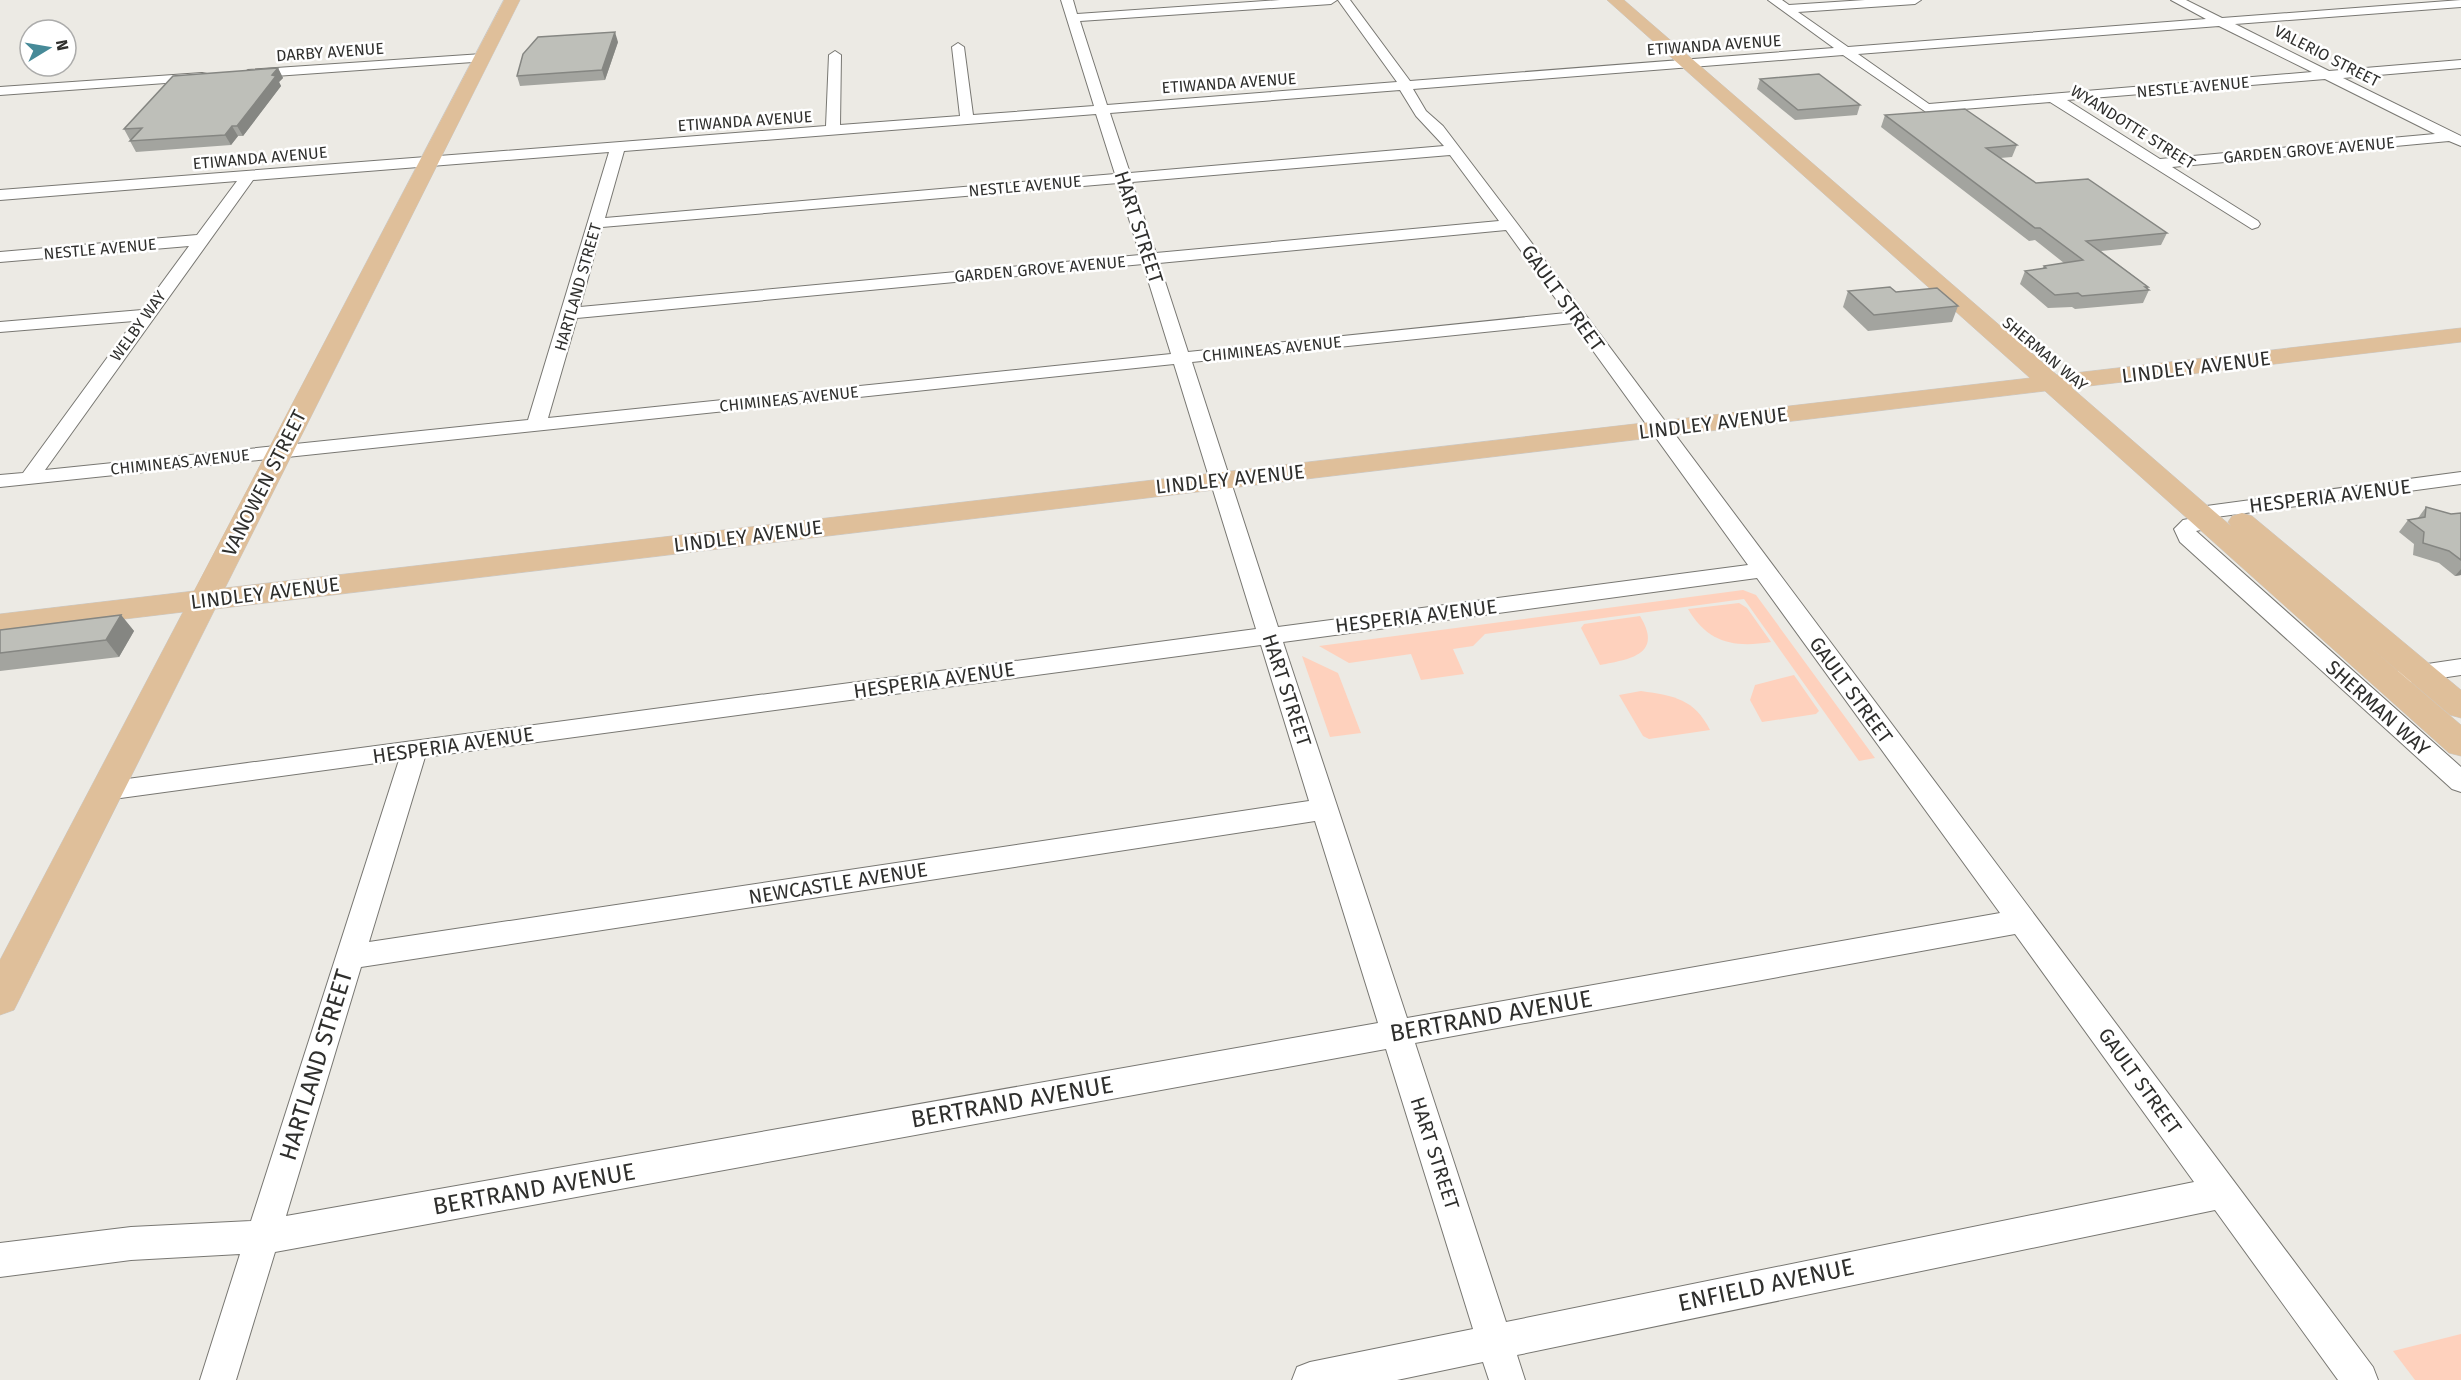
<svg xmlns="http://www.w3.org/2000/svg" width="2461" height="1380" font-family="'Fira Sans',sans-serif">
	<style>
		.green { fill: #fed1bd }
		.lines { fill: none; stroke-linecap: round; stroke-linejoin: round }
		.minor-casing { stroke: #787772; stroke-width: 2 }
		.major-casing { stroke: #c9c9c8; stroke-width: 1 }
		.minor { fill: #fff; fill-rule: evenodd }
		.major { fill: #dfbf9a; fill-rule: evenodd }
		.wall { fill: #a3a49f }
		.shaded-wall { fill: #858682 }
		.building { fill: #bebfb9; stroke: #858682; stroke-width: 1.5 }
		.labels { text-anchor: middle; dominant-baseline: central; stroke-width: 5; stroke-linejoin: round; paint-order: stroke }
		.far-street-label { font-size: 16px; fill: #2f2f2d; stroke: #fff }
		.street-label { font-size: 20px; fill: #2f2f2d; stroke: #fff }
		.near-street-label { font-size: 24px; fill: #2f2f2d; stroke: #fff }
	</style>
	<rect width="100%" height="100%" fill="#eceae4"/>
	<g class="green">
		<polygon points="1743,590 1756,595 1875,758 1859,761 1744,599 1485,634 1473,646 1453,649 1464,674 1421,680 1411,654 1349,663 1319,646"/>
		<path d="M1739 603 1747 608 1771 642C1734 648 1708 643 1688 609Z"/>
		<path d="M1640 616C1663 654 1632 659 1600 665L1581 628 1584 624Z"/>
		<polygon points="1302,656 1338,673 1361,733 1330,737"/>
		<polygon points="1794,675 1819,711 1816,714 1762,722 1750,700 1755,685"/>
		<path d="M1641 691C1675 696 1694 699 1710 730L1649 739 1643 736 1619 695Z"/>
		<polygon points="2461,1334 2461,1380 2415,1380 2393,1351"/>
	</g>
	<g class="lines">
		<g class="minor-casing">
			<g id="minor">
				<path d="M1061 0H1073L1077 14 1280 0H1337L1331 4 1080 21 1107 105 1397 82 1338 0H1350L1410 81 1834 48 1768 0H1782L1789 5 1865 0H1921L1915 4 1798 12 1848 47 2206 19 2171 0H2186L2222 18 2461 0V7L2235 24 2329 71 2461 60V68L2343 78 2461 136V146L2449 141 2172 167 2258 221 2260 224 2258 227 2252 229 2050 102 1926 112 1843 55 1413 89 1426 111 1443 126 1516 222 2373 1367 2378 1380H2338L2215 1210 1517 1355 1525 1380H1489L1483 1362 1397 1380H1292L1297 1367 1310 1362 1473 1329 1386 1049 275 1252 236 1380H200L240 1254 131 1260 0 1277V1243L131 1227 251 1221 399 760 106 800 97 797 93 790 97 783 1256 629 1174 364 0 487V475L23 473 134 321 0 332V322L142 310 189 246 0 262V252L197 235 237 181 0 200V190L826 126 829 55 835 51 841 55 840 125 960 116 952 47 958 43 964 47 973 115 1094 106ZM2219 26 2312 72 1929 104 1858 54ZM2325 79 2435 134 2160 159 2067 100ZM1400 90 1416 116 1444 146 1130 173 1110 113ZM1096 114 1115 174 605 218 624 151ZM609 152 528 420 45 470 253 180ZM1450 155 1499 221 1156 253 1132 182ZM1118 183 1140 255 580 307 602 227ZM1506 230 1566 313 1188 352 1159 263ZM1143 264 1171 354 548 418 577 318ZM1573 323 1748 565 1278 627 1192 362ZM1757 578 2000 913 1407 1018 1283 642ZM1261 645 1309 801 369 942 425 757ZM1315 821 1378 1023 286 1216 361 967ZM2015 934 2194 1182 1506 1322 1415 1043Z"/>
				<polygon points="482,54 488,58 487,61 248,78 241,74 248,70"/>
				<polygon points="202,73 207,74 207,80 0,95 0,87"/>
				<polygon points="2461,472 2461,484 2216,517 2220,522 2216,527 2196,531 2461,767 2461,792 2452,789 2180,542 2174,529 2183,520 2193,518 2189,513 2192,508 2199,507"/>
				<polygon points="2461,659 2461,675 2407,683 2399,681 2395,675 2399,669 2407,667"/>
			</g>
		</g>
		<g class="major-casing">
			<polygon id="major" points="504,0 520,0 225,588 2030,378 1607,0 1624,0 2057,375 2461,328 2461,342 2072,388 2231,526 2228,522 2232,516 2242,513 2252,516 2461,690 2461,718 2450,715 2364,642 2461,725 2461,756 2449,753 2045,391 215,609 14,1010 0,1015 0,960 183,612 0,634 0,614 194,591"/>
		</g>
		<use href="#minor" class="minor"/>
		<use href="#major" class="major"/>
	</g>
	<g class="wall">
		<polygon points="618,42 605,80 520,86 517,76"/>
		<polygon points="278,68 283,78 279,82 281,86 243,136 238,136 231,145 136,152 130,141 132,140 130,140 124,129"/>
		<polygon points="1760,79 1860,105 1857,115 1795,120 1757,89"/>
		<polygon points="1885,115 2017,145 2012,157 2000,158 2036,183 2167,233 2161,245 2101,251 2148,287 2147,289 2149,290 2143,303 2075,309 2072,307 2048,308 2020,284 2025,271 2042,269 2044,266 2064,263 2035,240 2029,241 1881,127"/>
		<polygon points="1848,291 1896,292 1958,306 1952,322 1868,331 1843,307"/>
		<polygon points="2426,507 2451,514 2461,513 2461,575 2455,576 2439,563 2413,555 2414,544 2399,532 2408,520 2418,518"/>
		<polygon points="121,615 134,631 119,657 0,671 0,630"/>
	</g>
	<g class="shaded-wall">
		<polygon points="615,32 618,42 605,80 602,70"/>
		<polygon points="278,68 283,78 279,82 281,86 243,136 237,126"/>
		<polygon points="232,126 238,136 231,145 225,135"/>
		<polygon points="2461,569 2461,575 2455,576"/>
		<polygon points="121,615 134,631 119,657 106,640"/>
	</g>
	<g class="building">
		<polygon points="615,32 602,70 517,76 523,54 538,37"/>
		<polygon points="278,68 272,75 276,76 237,126 232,126 225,135 130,141 142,128 124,129 173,76"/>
		<polygon points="1819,74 1860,105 1798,110 1760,79"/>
		<polygon points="1965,109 2017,145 1986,148 2036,183 2088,179 2167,233 2086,241 2148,287 2145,287 2149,290 2082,296 2078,293 2055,295 2025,271 2046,268 2044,266 2083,260 2040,228 2035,228 1885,115"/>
		<polygon points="1890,287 1896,292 1937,288 1958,306 1874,315 1848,291"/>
		<polygon points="2426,507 2451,514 2461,513 2461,560 2449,551 2423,543 2424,532 2408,520 2425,517"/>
		<polygon points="121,615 106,640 0,653 0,630"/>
	</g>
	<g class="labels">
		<g class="far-street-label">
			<text transform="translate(1714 45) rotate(-4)">ETIWANDA AVENUE</text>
			<text transform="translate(330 52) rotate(-4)">DARBY AVENUE</text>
			<text transform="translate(2327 56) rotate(27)">VALERIO STREET</text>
			<text transform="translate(1229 83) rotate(-4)">ETIWANDA AVENUE</text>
			<text transform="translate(2193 87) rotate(-5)">NESTLE AVENUE</text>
			<text transform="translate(745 121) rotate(-4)">ETIWANDA AVENUE</text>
			<text transform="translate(2133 127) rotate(32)">WYANDOTTE STREET</text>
			<text transform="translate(2309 150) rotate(-5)">GARDEN GROVE AVENUE</text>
			<text transform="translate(260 158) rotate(-5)">ETIWANDA AVENUE</text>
			<text transform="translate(1025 186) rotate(-5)">NESTLE AVENUE</text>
			<text transform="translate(100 249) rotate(-5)">NESTLE AVENUE</text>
			<text transform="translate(1040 269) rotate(-5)">GARDEN GROVE AVENUE</text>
			<text transform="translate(578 287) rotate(-74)">HARTLAND STREET</text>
			<text transform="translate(138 326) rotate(-54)">WELBY WAY</text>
			<text transform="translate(1272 349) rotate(-6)">CHIMINEAS AVENUE</text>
			<text transform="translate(2045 354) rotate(40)">SHERMAN WAY</text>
			<text transform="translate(789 399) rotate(-6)">CHIMINEAS AVENUE</text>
			<text transform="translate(180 462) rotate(-6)">CHIMINEAS AVENUE</text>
		</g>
		<g class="street-label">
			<text transform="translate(1139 227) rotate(72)">HART STREET</text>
			<text transform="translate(1563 298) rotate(54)">GAULT STREET</text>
			<text transform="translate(2196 367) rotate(-7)">LINDLEY AVENUE</text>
			<text transform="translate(1713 423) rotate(-7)">LINDLEY AVENUE</text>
			<text transform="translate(1230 479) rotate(-6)">LINDLEY AVENUE</text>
			<text transform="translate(264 483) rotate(-63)">VANOWEN STREET</text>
			<text transform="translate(2330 496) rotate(-7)">HESPERIA AVENUE</text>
			<text transform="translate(748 536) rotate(-7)">LINDLEY AVENUE</text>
			<text transform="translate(265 593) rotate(-7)">LINDLEY AVENUE</text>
			<text transform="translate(1416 616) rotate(-7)">HESPERIA AVENUE</text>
			<text transform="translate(934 680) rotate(-8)">HESPERIA AVENUE</text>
			<text transform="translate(1287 690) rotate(72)">HART STREET</text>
			<text transform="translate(1851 690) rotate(54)">GAULT STREET</text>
			<text transform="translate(2378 708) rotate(42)">SHERMAN WAY</text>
			<text transform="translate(453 745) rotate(-8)">HESPERIA AVENUE</text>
			<text transform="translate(838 883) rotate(-9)">NEWCASTLE AVENUE</text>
			<text transform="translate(2140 1081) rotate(54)">GAULT STREET</text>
			<text transform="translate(1435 1153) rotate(72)">HART STREET</text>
		</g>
		<g class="near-street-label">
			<text transform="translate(1491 1016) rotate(-10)">BERTRAND AVENUE</text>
			<text transform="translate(316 1065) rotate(-73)">HARTLAND STREET</text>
			<text transform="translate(1012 1102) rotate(-10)">BERTRAND AVENUE</text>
			<text transform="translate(534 1189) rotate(-10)">BERTRAND AVENUE</text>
			<text transform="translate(1766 1285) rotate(-12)">ENFIELD AVENUE</text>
		</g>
	</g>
	<g transform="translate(48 48) rotate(79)"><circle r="28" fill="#ffffff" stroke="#acacab" stroke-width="1.5"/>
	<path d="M0-4.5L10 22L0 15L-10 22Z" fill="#468a98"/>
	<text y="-9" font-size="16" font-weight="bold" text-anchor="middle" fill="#2f2f2d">N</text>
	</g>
</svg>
